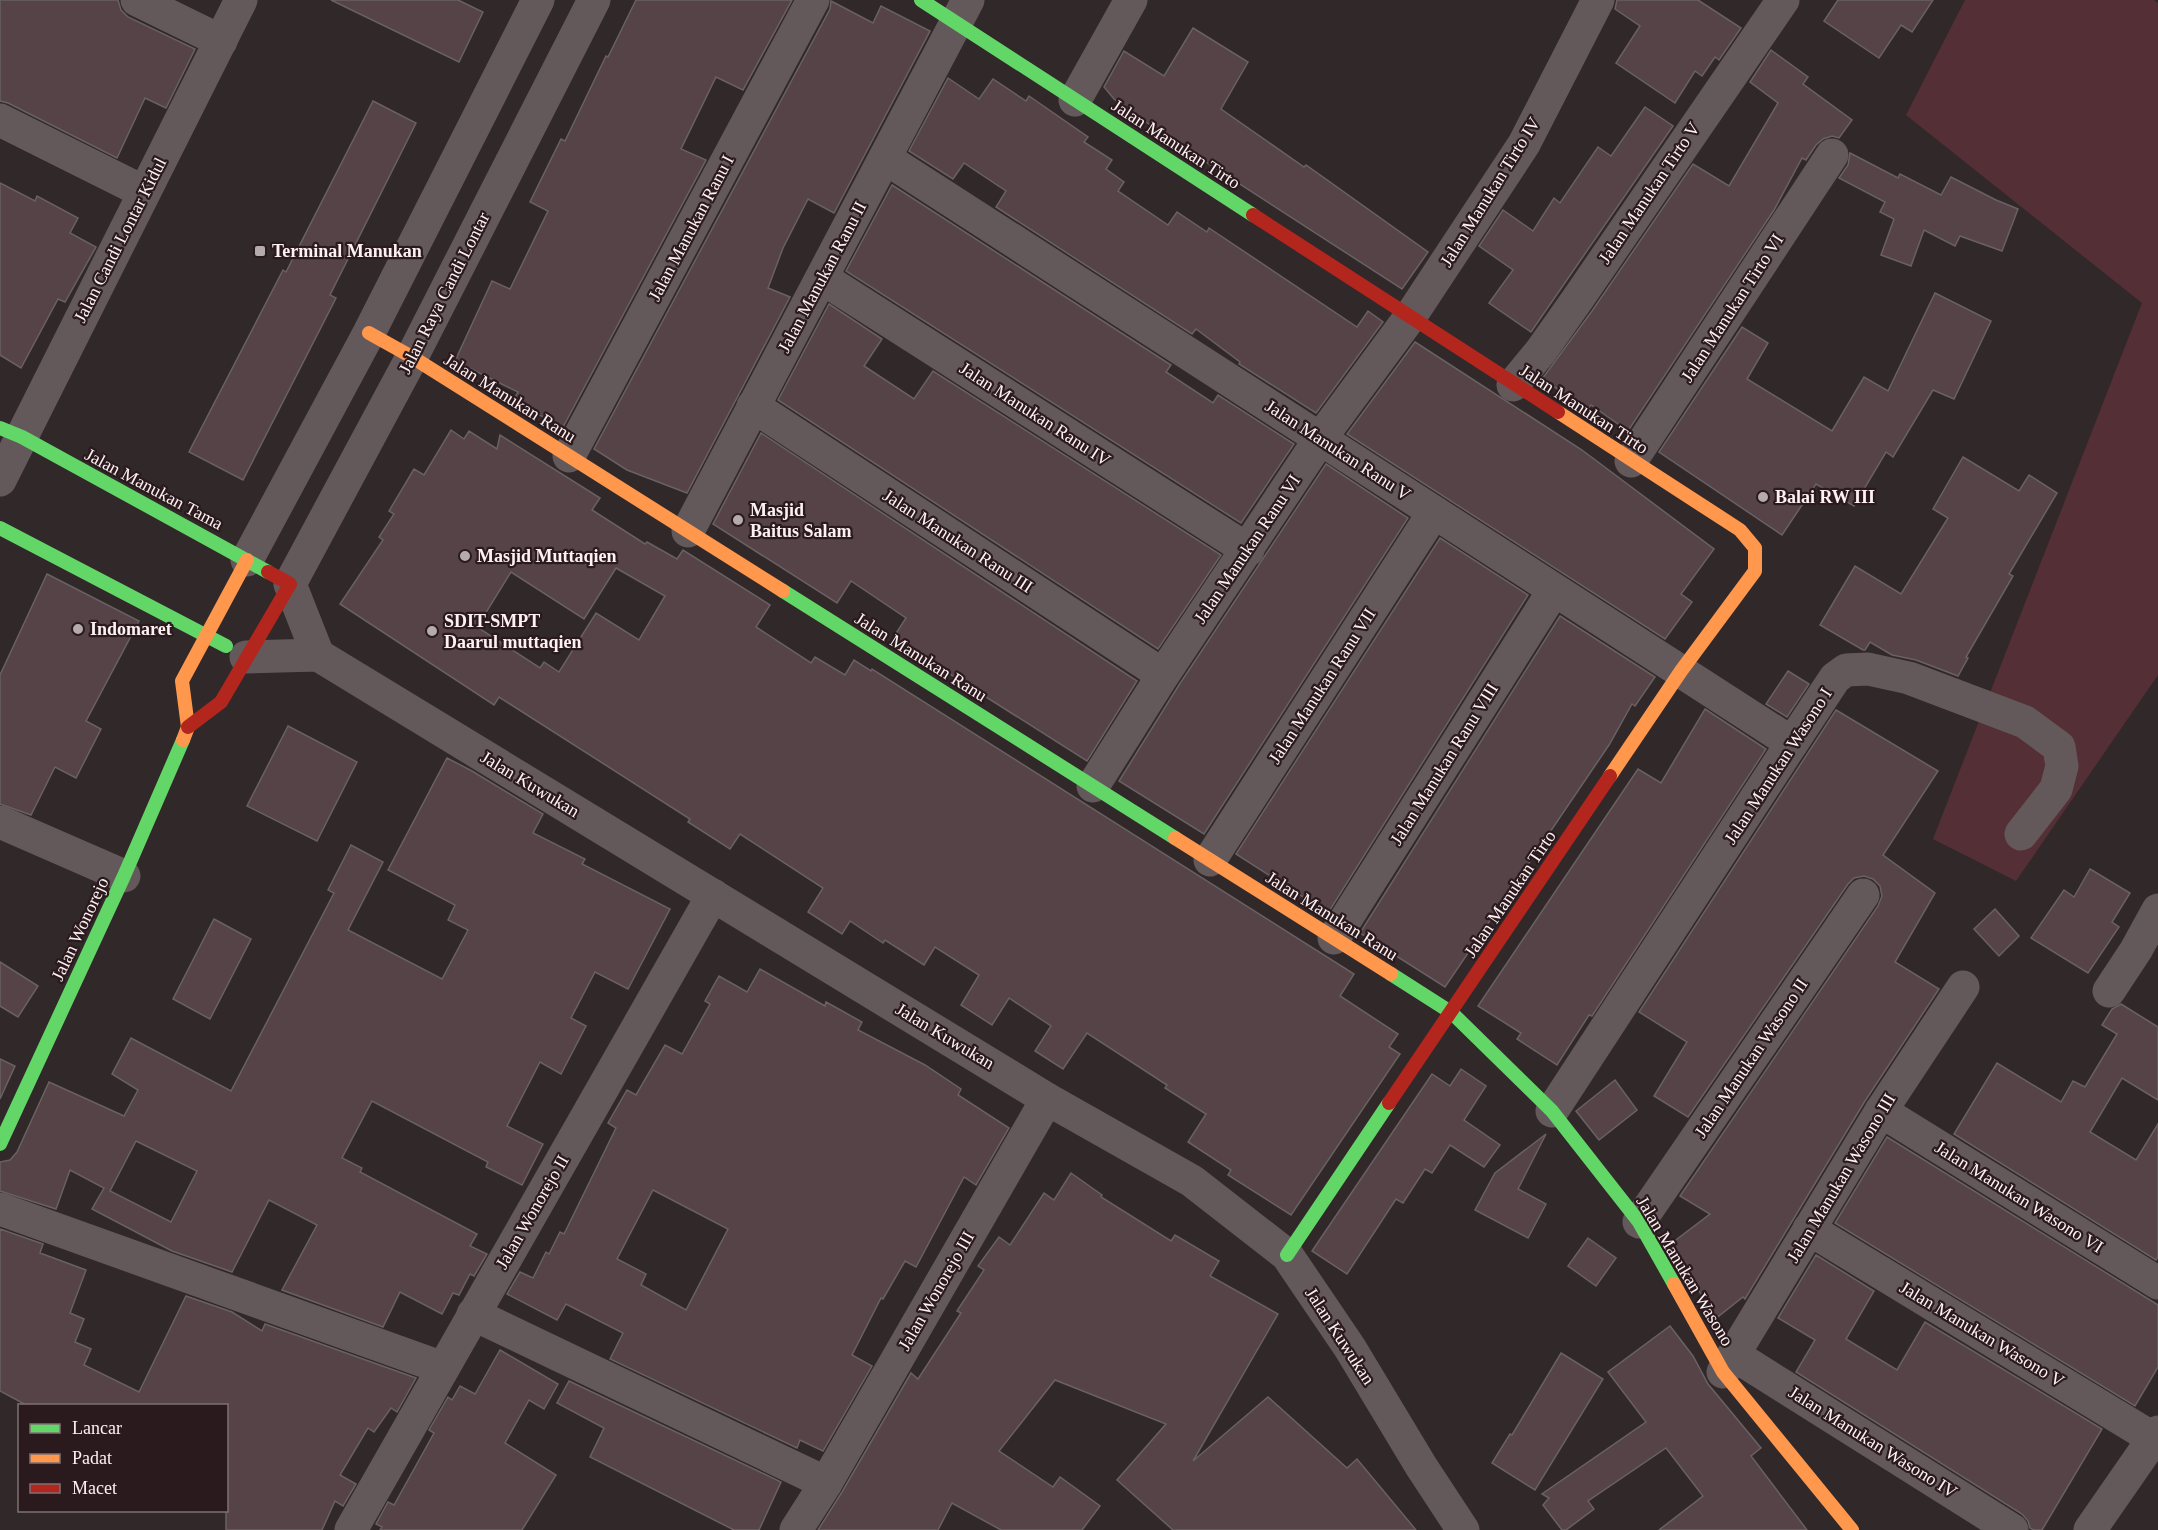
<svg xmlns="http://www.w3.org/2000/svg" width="2158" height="1530" font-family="Georgia,serif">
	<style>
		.green { fill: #542f36 }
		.building { fill: #554347; stroke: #696162; stroke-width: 1.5; fill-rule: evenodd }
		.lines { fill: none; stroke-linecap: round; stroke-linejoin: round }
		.street { stroke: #64595a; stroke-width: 33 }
		.fast { stroke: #63d668; stroke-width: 14 }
		.slow { stroke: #ff974d; stroke-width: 14 }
		.jam { stroke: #b3261e; stroke-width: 14 }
		.poi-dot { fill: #b6abac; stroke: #2b1a1d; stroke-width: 2 }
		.labels { text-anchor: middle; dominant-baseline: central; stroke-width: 4.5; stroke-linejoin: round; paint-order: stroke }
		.street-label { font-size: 18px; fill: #fdf1f2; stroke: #2b1a1d }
		.poi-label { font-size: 18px; font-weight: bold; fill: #fdf1f2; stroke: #2b1a1d; text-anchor: start }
	</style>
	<rect width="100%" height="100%" fill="#31282a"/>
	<polygon class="green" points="1965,0 2154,0 2158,3 2158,675 2016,881 1933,839 2142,303 1906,115"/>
	<g class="building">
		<polygon points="0,0 118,0 121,10 128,17 195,49 166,108 145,98 117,158 8,103 0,101"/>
		<polygon points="331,0 458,0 483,12 459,62"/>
		<polygon points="636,0 792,0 743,90 716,77 681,149 706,160 562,429 514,399 518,392 455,361 492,281 510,289 548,211 530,202 561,139 565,141 606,56 608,57"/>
		<polygon points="1617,0 1698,0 1741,28 1719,60 1715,57 1702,76 1695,71 1675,103 1616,63 1640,26 1615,9"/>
		<polygon points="1838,0 1933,0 1912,32 1901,25 1879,58 1824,21"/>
		<polygon points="831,1 873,23 881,6 930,31 834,213 808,199 783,248 768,288 790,297 687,493 627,470 594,449 830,9"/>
		<polygon points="1193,28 1248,62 1221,109 1304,167 1306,165 1428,252 1402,289 1164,135 1114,99 1104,87 1124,51 1164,76"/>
		<polygon points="1771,50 1808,77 1803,84 1852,120 1839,138 1832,136 1823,139 1816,145 1806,160 1802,158 1774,210 1628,431 1591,405 1588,409 1542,379 1592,311 1693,164 1729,186 1778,103 1750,82"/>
		<polygon points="948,78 979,99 993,79 1026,101 1029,96 1088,137 1084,142 1112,160 1106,169 1124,182 1118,191 1168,225 1177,212 1207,232 1209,228 1357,327 1368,311 1383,322 1316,413 1239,364 1240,362 1196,329 1192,334 996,207 1006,191 964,163 953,179 909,151"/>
		<polygon points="373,101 416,123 330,295 336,298 243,480 189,452 283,270 286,272"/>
		<polygon points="1645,107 1673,126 1531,332 1489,303 1513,270 1479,246 1503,210 1533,231 1554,198 1560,203 1598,147 1611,156"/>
		<polygon points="1850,153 1898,178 1900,174 1941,195 1951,177 1996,200 2018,209 2002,251 1960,236 1955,246 1924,230 1911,266 1881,255 1894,219 1880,212 1885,202 1839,178 1848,165"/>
		<polygon points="0,183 35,201 37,196 78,218 70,233 96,247 65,302 58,299 21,368 0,355"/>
		<polygon points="892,185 1171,365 1166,372 1213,403 1218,395 1294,444 1241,523 846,271"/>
		<polygon points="1935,293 1991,321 1954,399 1933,390 1893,457 1886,452 1854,506 1816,484 1782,535 1659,452 1742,327 1768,343 1747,379 1832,431 1864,377 1888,391"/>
		<polygon points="829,304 882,339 864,366 914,399 933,371 1221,555 1158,649 778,400"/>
		<polygon points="1415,342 1582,450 1714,549 1681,594 1692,602 1665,639 1347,434"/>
		<path d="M451 430 464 439 469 431 497 449 500 435 600 498 592 510 645 544 647 542 677 559 683 550 770 605 756 627 811 663 815 657 845 675 854 660 871 671 872 669 1354 974 1340 996 1398 1034 1389 1047 1400 1054 1291 1215 1228 1175 1231 1170 1188 1142 1206 1114 1165 1088 1167 1085 1087 1033 1063 1069 1035 1051 1051 1026 1009 998 992 1025 961 1005 979 975 935 947 924 965 885 940 883 943 850 921 842 934 808 912 823 888 740 834 730 849 688 822 690 819 499 697 494 705 340 604 383 540 379 537 394 514 389 511 414 469 424 475ZM616 568 665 596 639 640 596 613 559 672 544 662 540 668 477 627 511 572 584 619Z"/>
		<polygon points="761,433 1137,681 1087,761 893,638 906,618 851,581 837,603 713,524"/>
		<polygon points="1963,457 2019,491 2029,475 2057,493 2009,574 2013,576 1966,657 1968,658 1958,676 1916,660 1892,655 1870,642 1865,650 1863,650 1820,625 1855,566 1901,594 1948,518 1933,509"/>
		<polygon points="1326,464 1408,518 1204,834 1119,781 1179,685"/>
		<polygon points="1440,538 1528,595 1328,913 1236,854"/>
		<polygon points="47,574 139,621 86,721 101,729 76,778 55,767 31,815 0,804 0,675"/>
		<polygon points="1560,616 1655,677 1635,706 1632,704 1609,745 1445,987 1360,933"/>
		<polygon points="1788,671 1809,684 1787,717 1766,704"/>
		<polygon points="1705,709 1766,749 1592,1016 1589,1015 1557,1065 1517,1039 1521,1033 1478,1006 1638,769 1661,783"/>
		<polygon points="1836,710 1938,771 1883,855 1935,893 1895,962 1939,989 1865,1101 1745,1299 1743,1297 1715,1319 1672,1243 1710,1214 1680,1196 1878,906 1882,896 1880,886 1873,879 1864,876 1854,878 1848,884 1688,1117 1654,1096 1687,1042 1639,1012"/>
		<polygon points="288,726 357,762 317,841 247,806"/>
		<path d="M447 758 472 771 543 814 533 833 585 859 582 864 670 909 628 989 595 972 571 1018 586 1026 561 1074 540 1062 507 1126 543 1144 522 1185 486 1167 488 1162 372 1101 342 1158 362 1168 360 1172 477 1234 470 1246 487 1254 474 1276 470 1274 459 1295 453 1293 442 1314 400 1292 383 1327 282 1290 317 1225 269 1200 232 1272 172 1251 92 1209 104 1188 70 1170 56 1209 0 1191V1162L10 1160 17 1152 49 1082 124 1116 138 1090 112 1074 131 1038 231 1091 334 893 328 890 351 845 383 862 348 930 442 979 468 930 448 920 455 905 388 870ZM136 1141 197 1171 171 1222 110 1191Z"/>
		<polygon points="2090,869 2130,893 2112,922 2119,927 2088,973 2031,938 2064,890 2074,897"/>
		<polygon points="1995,909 2019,936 1999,956 1974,929"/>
		<polygon points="214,919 251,939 210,1019 173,999"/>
		<polygon points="0,962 38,986 18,1017 0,1006"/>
		<path d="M760 969 825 1006 826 1002 862 1022 858 1030 925 1065 961 1089 958 1095 1009 1128 976 1185 964 1177 916 1267 905 1261 883 1299 881 1298 852 1355 872 1366 823 1451 800 1440 797 1448 610 1359 623 1333 566 1304 557 1320 507 1294 520 1272 533 1278 546 1252 549 1254 560 1232 564 1234 616 1128 608 1123 627 1090 636 1095 665 1045 682 1054 710 1004 705 1001 719 976 747 992ZM653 1190 728 1229 686 1310 641 1285 646 1274 617 1259Z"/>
		<polygon points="2121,1004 2158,1027 2158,1100 2122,1078 2090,1132 2136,1160 2158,1124 2158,1257 2156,1260 1954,1134 1997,1063 2061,1102 2073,1081 2085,1087 2117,1034 2102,1025 2112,1009"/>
		<polygon points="0,1059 15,1066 0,1099"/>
		<polygon points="1461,1069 1486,1086 1464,1120 1500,1145 1484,1167 1450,1145 1432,1173 1425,1169 1403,1203 1396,1199 1347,1274 1312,1251 1432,1074 1450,1086"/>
		<polygon points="1615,1080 1637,1110 1599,1140 1576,1111"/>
		<polygon points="1546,1134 1518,1189 1546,1204 1528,1238 1475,1210 1495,1173"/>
		<polygon points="1887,1137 2158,1305 2158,1367 2135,1406 1835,1223"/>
		<polygon points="1071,1173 1102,1195 1101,1197 1171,1241 1175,1235 1219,1261 1210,1276 1278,1314 1193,1461 1268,1397 1347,1468 1357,1459 1416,1530 1173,1530 1117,1480 1166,1424 1055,1380 999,1451 1053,1487 1060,1477 1100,1506 1082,1530 1001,1530 952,1503 938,1530 818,1530 842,1492 911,1373 918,1379 961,1313 957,1311 984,1270 978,1266 999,1237 1010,1245 1044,1193 1054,1200"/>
		<polygon points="0,1229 43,1244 40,1253 86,1270 70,1313 84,1319 75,1342 91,1349 84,1365 139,1392 186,1296 232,1312 262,1331 265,1324 416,1378 397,1412 391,1408 374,1432 368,1428 340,1475 356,1484 343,1506 335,1501 322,1530 226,1530 226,1406 28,1406 0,1391"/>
		<polygon points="1588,1238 1616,1258 1596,1286 1568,1266"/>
		<polygon points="1816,1255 1874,1291 1846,1339 1897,1370 1925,1322 2102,1429 2042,1530 2034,1530 2030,1528 2028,1521 2022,1514 1796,1372 1815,1340 1778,1318"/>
		<polygon points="1670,1326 1693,1356 1708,1384 1761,1448 1751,1456 1807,1530 1659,1530 1703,1496 1666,1448 1588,1501 1594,1509 1566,1530 1562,1530 1543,1505 1549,1498 1542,1494 1646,1422 1608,1372"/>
		<polygon points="500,1350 558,1384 544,1409 529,1400 505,1443 556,1475 522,1530 380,1530 382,1527 376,1524 388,1502 394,1505 434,1433 429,1430 448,1397 452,1400 460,1386 475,1394"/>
		<polygon points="1561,1353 1603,1379 1535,1490 1492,1463 1510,1434 1512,1435"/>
		<polygon points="569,1381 781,1482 759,1530 734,1530 590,1457 604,1428 557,1403"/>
	</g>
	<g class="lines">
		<g class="street">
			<polyline points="137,0 221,41"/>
			<polyline points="1075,100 1131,0"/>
			<polyline points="0,120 144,192"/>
			<polyline points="885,158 1792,743"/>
			<polyline points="822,278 1248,550"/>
			<polyline points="1513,385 1541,351 1577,300 1783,0"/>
			<polyline points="753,406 1163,675"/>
			<polyline points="569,456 813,0"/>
			<polyline points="1631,461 1832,155"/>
			<polyline points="0,480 241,0"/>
			<polyline points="688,531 968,0"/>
			<polyline points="247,560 369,333 538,0"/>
			<polyline points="318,655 290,584 412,357 594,0"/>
			<polyline points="246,657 318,655 1047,1099 1192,1181 1287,1255 1350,1348 1421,1466 1463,1530"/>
			<polyline points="1093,786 1163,675 1320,439 1410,317 1524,144 1598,0"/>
			<polyline points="0,822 124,876"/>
			<polyline points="1210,860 1434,512"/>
			<polyline points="1334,938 1554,590"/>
			<polyline points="2109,991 2136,950 2158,910"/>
			<polyline points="1552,1111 1792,743 1835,678 1846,670 1868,669 1909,678 2025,722 2059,747 2062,766 2056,789 2021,834"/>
			<polyline points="1881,1111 2158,1283"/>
			<polyline points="0,1209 443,1368"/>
			<polyline points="1639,1222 1863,895"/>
			<polyline points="1809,1229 2154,1439"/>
			<polyline points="473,1314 826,1483"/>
			<polyline points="1734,1355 2012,1530"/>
			<polyline points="1723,1372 1881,1111 1963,987"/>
			<polyline points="351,1530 713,895"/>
			<polyline points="796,1530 826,1483 1047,1099"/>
			<polyline points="2090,1530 2158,1432"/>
		</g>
		<g class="fast">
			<polyline points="921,0 1253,215"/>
			<polyline points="0,428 22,437 268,572"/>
			<polyline points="0,528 226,646"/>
			<polyline points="783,591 1175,838"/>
			<polyline points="1391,974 1452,1013 1552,1111 1639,1222 1674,1284"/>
			<polyline points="0,1144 124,876 183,740"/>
			<polyline points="1287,1255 1389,1103"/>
		</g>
		<g class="slow">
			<polyline points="369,333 412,357 783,591"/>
			<polyline points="1558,412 1740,530 1755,548 1755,571 1681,671 1610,776"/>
			<polyline points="183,740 188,727 182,681 247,560"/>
			<polyline points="1175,838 1391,974"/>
			<polyline points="1674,1284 1723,1372 1852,1530"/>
		</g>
		<g class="jam">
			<polyline points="1253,215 1558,412"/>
			<polyline points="188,727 221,702 290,584 268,572"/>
			<polyline points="1389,1103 1610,776"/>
		</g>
	</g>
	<g class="poi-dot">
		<rect x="254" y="245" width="12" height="12" rx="3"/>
		<circle cx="1763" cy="497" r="6"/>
		<circle cx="738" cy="520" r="6"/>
		<circle cx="465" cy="556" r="6"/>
		<circle cx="78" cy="629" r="6"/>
		<circle cx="432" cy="631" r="6"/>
	</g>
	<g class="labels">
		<g class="street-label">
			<text transform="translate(1176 144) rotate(33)">Jalan Manukan Tirto</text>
			<text transform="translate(1490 192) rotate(-58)">Jalan Manukan Tirto IV</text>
			<text transform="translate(1649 193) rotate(-56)">Jalan Manukan Tirto V</text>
			<text transform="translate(691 228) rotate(-62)">Jalan Manukan Ranu I</text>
			<text transform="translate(120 240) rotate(-63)">Jalan Candi Lontar Kidul</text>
			<text transform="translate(822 277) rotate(-62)">Jalan Manukan Ranu II</text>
			<text transform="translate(444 293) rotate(-63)">Jalan Raya Candi Lontar</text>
			<text transform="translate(1732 308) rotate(-57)">Jalan Manukan Tirto VI</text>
			<text transform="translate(510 398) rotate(32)">Jalan Manukan Ranu</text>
			<text transform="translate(1584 409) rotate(33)">Jalan Manukan Tirto</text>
			<text transform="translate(1035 414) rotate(33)">Jalan Manukan Ranu IV</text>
			<text transform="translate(1338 450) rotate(33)">Jalan Manukan Ranu V</text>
			<text transform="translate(154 489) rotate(28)">Jalan Manukan Tama</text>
			<text transform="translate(958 541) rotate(33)">Jalan Manukan Ranu III</text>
			<text transform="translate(1247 549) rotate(-56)">Jalan Manukan Ranu VI</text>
			<text transform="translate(921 657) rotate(32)">Jalan Manukan Ranu</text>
			<text transform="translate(1322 686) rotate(-57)">Jalan Manukan Ranu VII</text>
			<text transform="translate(1444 764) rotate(-58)">Jalan Manukan Ranu VIII</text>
			<text transform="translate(1778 766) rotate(-57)">Jalan Manukan Wasono I</text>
			<text transform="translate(530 784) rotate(31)">Jalan Kuwukan</text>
			<text transform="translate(1510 894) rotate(-56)">Jalan Manukan Tirto</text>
			<text transform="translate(1332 916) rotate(32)">Jalan Manukan Ranu</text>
			<text transform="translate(80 929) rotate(-65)">Jalan Wonorejo</text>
			<text transform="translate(945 1036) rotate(31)">Jalan Kuwukan</text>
			<text transform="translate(1751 1058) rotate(-56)">Jalan Manukan Wasono II</text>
			<text transform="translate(1841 1178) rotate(-59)">Jalan Manukan Wasono III</text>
			<text transform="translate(2019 1197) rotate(32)">Jalan Manukan Wasono VI</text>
			<text transform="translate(532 1212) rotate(-60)">Jalan Wonorejo II</text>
			<text transform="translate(1685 1271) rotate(59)">Jalan Manukan Wasono</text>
			<text transform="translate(936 1291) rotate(-60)">Jalan Wonorejo III</text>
			<text transform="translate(1982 1334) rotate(31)">Jalan Manukan Wasono V</text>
			<text transform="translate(1340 1336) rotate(57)">Jalan Kuwukan</text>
			<text transform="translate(1873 1442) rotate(32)">Jalan Manukan Wasono IV</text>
		</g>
		<g class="poi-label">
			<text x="272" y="251">Terminal Manukan</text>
			<text x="1775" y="497">Balai RW III</text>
			<text x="750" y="510">Masjid<tspan x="750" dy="21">Baitus Salam</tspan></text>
			<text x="477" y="556">Masjid Muttaqien</text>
			<text x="444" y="621">SDIT-SMPT<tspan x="444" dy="21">Daarul muttaqien</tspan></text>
			<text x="90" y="629">Indomaret</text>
		</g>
	</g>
	<rect x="18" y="1404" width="210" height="108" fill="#2b1a1d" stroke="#7f7072" stroke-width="1.5"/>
	<rect x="30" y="1424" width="30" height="9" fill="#63d668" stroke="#7f7072" stroke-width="1.5"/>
	<text x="72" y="1434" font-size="18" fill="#fdf1f2">Lancar</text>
	<rect x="30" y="1454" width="30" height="9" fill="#ff974d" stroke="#7f7072" stroke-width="1.5"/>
	<text x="72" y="1464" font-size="18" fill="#fdf1f2">Padat</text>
	<rect x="30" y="1484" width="30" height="9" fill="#b3261e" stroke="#7f7072" stroke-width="1.5"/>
	<text x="72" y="1494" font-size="18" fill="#fdf1f2">Macet</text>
</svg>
